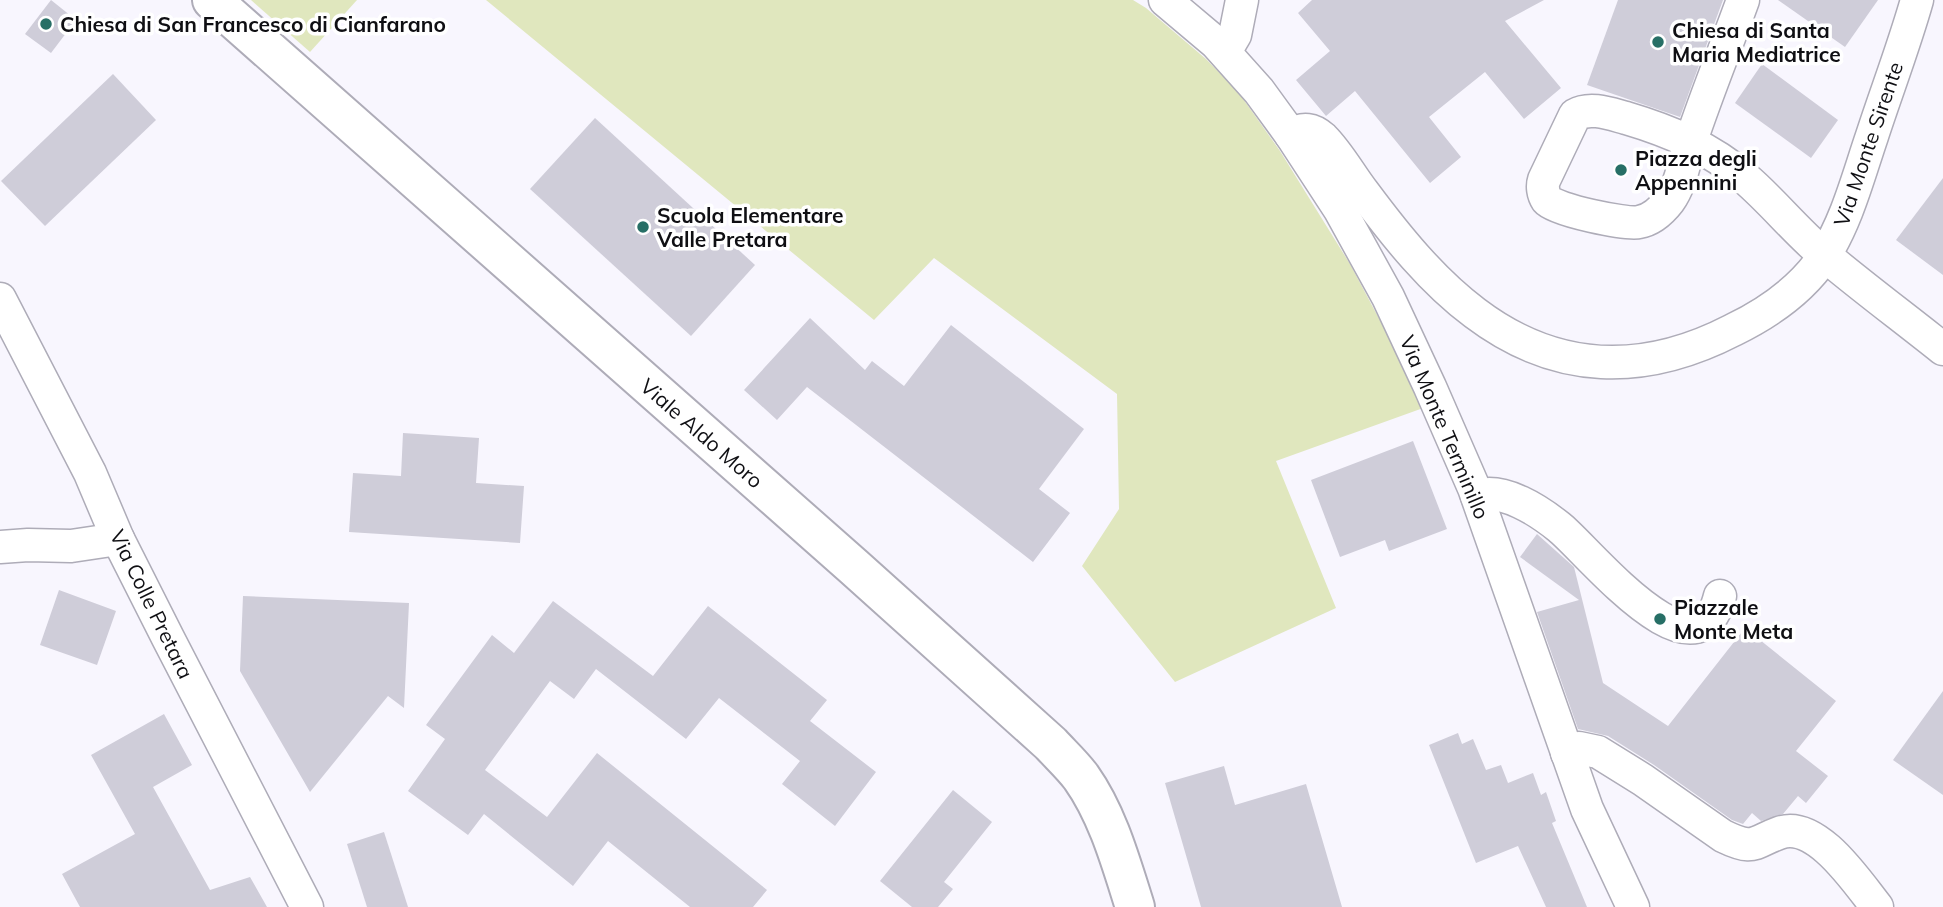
<svg xmlns="http://www.w3.org/2000/svg" width="1943" height="907" font-family="Mulish,sans-serif">
	<style>
		.green { fill: #e0e7be }
		.building { fill: #cfcdd9 }
		.lines { fill: none; stroke-linecap: round; stroke-linejoin: round }
		.minor-casing { stroke: #aeacb8; stroke-width: 35 }
		.tertiary-casing { stroke: #aeacb8; stroke-width: 42 }
		.minor { stroke: #fff; stroke-width: 32 }
		.tertiary { stroke: #fff; stroke-width: 38 }
		.poi-dot { fill: #276f66; stroke: #fff; stroke-width: 2.5 }
		.labels { text-anchor: middle; dominant-baseline: central; stroke-width: 7; stroke-linejoin: round; paint-order: stroke }
		.poi-label { font-size: 21px; font-weight: bold; fill: #0f0f13; stroke: #fff; text-anchor: start }
		.street-label { font-size: 21px; fill: #0f0f13; stroke: #fff }
	</style>
	<rect width="100%" height="100%" fill="#f8f6fe"/>
	<g class="green">
		<polygon points="251,0 357,0 310,52"/>
		<polygon points="486,0 1133,0 1146,8 1206,59 1239,93 1280,151 1350,264 1426,407 1276,461 1336,608 1175,682 1082,566 1119,509 1117,394 934,258 874,320"/>
	</g>
	<g class="building">
		<polygon points="51,0 76,20 51,53 25,34"/>
		<polygon points="1312,0 1544,0 1505,21 1561,88 1524,119 1485,72 1429,117 1461,157 1430,183 1355,91 1326,116 1296,80 1330,51 1298,13"/>
		<polygon points="1618,0 1723,0 1680,117 1587,85"/>
		<polygon points="1778,0 1878,0 1845,47"/>
		<polygon points="1762,64 1838,120 1811,158 1735,103"/>
		<polygon points="113,74 156,120 45,226 1,181"/>
		<polygon points="595,118 755,265 691,336 530,189"/>
		<polygon points="1943,178 1943,275 1896,240"/>
		<polygon points="810,318 865,370 872,361 904,386 951,325 1084,429 1039,489 1070,513 1033,562 807,387 777,420 744,390"/>
		<polygon points="403,433 479,438 476,483 524,486 520,543 349,532 353,473 401,476"/>
		<polygon points="1413,441 1447,529 1389,551 1385,540 1340,557 1311,480"/>
		<polygon points="1537,534 1574,567 1603,683 1668,726 1745,628 1836,701 1796,751 1828,776 1806,803 1798,796 1783,814 1761,821 1752,813 1743,824 1732,820 1654,765 1608,736 1578,729 1537,612 1579,600 1520,557"/>
		<polygon points="59,590 116,611 97,665 40,645"/>
		<polygon points="243,596 409,603 404,708 388,696 310,792 240,671"/>
		<polygon points="553,601 653,676 708,606 827,700 810,721 876,772 835,826 782,784 800,761 719,698 686,739 596,669 574,699 550,681 485,770 547,817 597,753 767,890 753,907 690,907 608,841 573,886 484,814 468,835 408,791 445,739 426,725 492,635 514,653"/>
		<polygon points="1943,691 1943,795 1893,760"/>
		<polygon points="164,714 192,765 153,787 210,890 250,877 267,907 80,907 62,874 135,834 91,755"/>
		<polygon points="1458,733 1462,744 1473,739 1486,770 1501,765 1508,783 1533,773 1541,795 1546,792 1556,821 1552,823 1587,907 1546,907 1518,846 1476,863 1429,745"/>
		<polygon points="1224,766 1235,805 1306,784 1342,907 1201,907 1165,783"/>
		<polygon points="953,790 992,822 944,882 953,889 938,907 912,907 880,881"/>
		<polygon points="384,832 408,907 367,907 347,844"/>
	</g>
	<g class="lines">
		<g class="minor-casing">
			<g id="minor">
				<polyline points="1165,0 1216,43 1259,91 1291,135 1340,210 1388,297 1430,387 1474,488 1587,809 1633,907"/>
				<path d="M1743 0C1726 47 1707 93 1691 141 1684 160 1682 183 1669 201 1662 210 1651 220 1639 222 1627 225 1555 210 1547 200 1543 194 1542 186 1544 180L1575 115C1590 106 1611 114 1626 118 1670 131 1710 148 1745 178 1772 201 1794 229 1822 253 1861 286 1903 317 1943 349"/>
				<polyline points="1225,52 1235,35 1242,0"/>
				<path d="M1291 135C1303 127 1313 129 1323 138 1339 154 1350 175 1364 193 1396 236 1432 281 1475 313 1557 375 1644 376 1733 330 1768 313 1801 290 1823 258 1847 221 1858 177 1872 136 1887 90 1904 46 1917 0"/>
				<polyline points="0,299 90,473 118,539 168,638 307,907"/>
				<path d="M1477 496C1503 487 1539 511 1559 527 1587 549 1697 689 1720 596"/>
				<polyline points="0,547 28,545 71,546 118,539"/>
				<path d="M1567 753 1579 748 1598 752 1643 780 1723 836C1754 851 1752 843 1779 833 1816 819 1857 882 1877 907"/>
			</g>
		</g>
		<g class="tertiary-casing">
			<path id="tertiary" d="M212 0 854 567 1051 744C1061 755 1072 765 1081 777 1108 815 1121 863 1135 907"/>
		</g>
		<use href="#minor" class="minor"/>
		<use href="#tertiary" class="tertiary"/>
	</g>
	<g class="poi-dot">
		<circle cx="46" cy="24" r="7"/>
		<circle cx="1658" cy="42" r="7"/>
		<circle cx="1621" cy="170" r="7"/>
		<circle cx="643" cy="227" r="7"/>
		<circle cx="1660" cy="619" r="7"/>
	</g>
	<g class="labels">
		<g class="poi-label">
			<text x="60" y="24">Chiesa di San Francesco di Cianfarano</text>
			<text x="1672" y="30">Chiesa di Santa<tspan x="1672" dy="24">Maria Mediatrice</tspan></text>
			<text x="1635" y="158">Piazza degli<tspan x="1635" dy="24">Appennini</tspan></text>
			<text x="657" y="215">Scuola Elementare<tspan x="657" dy="24">Valle Pretara</tspan></text>
			<text x="1674" y="607">Piazzale<tspan x="1674" dy="24">Monte Meta</tspan></text>
		</g>
		<g class="street-label">
			<text transform="translate(1868 144) rotate(-71)">Via Monte Sirente</text>
			<text transform="translate(1445 427) rotate(67)">Via Monte Terminillo</text>
			<text transform="translate(702 433) rotate(41)">Viale Aldo Moro</text>
			<text transform="translate(152 604) rotate(64)">Via Colle Pretara</text>
		</g>
	</g>
</svg>
